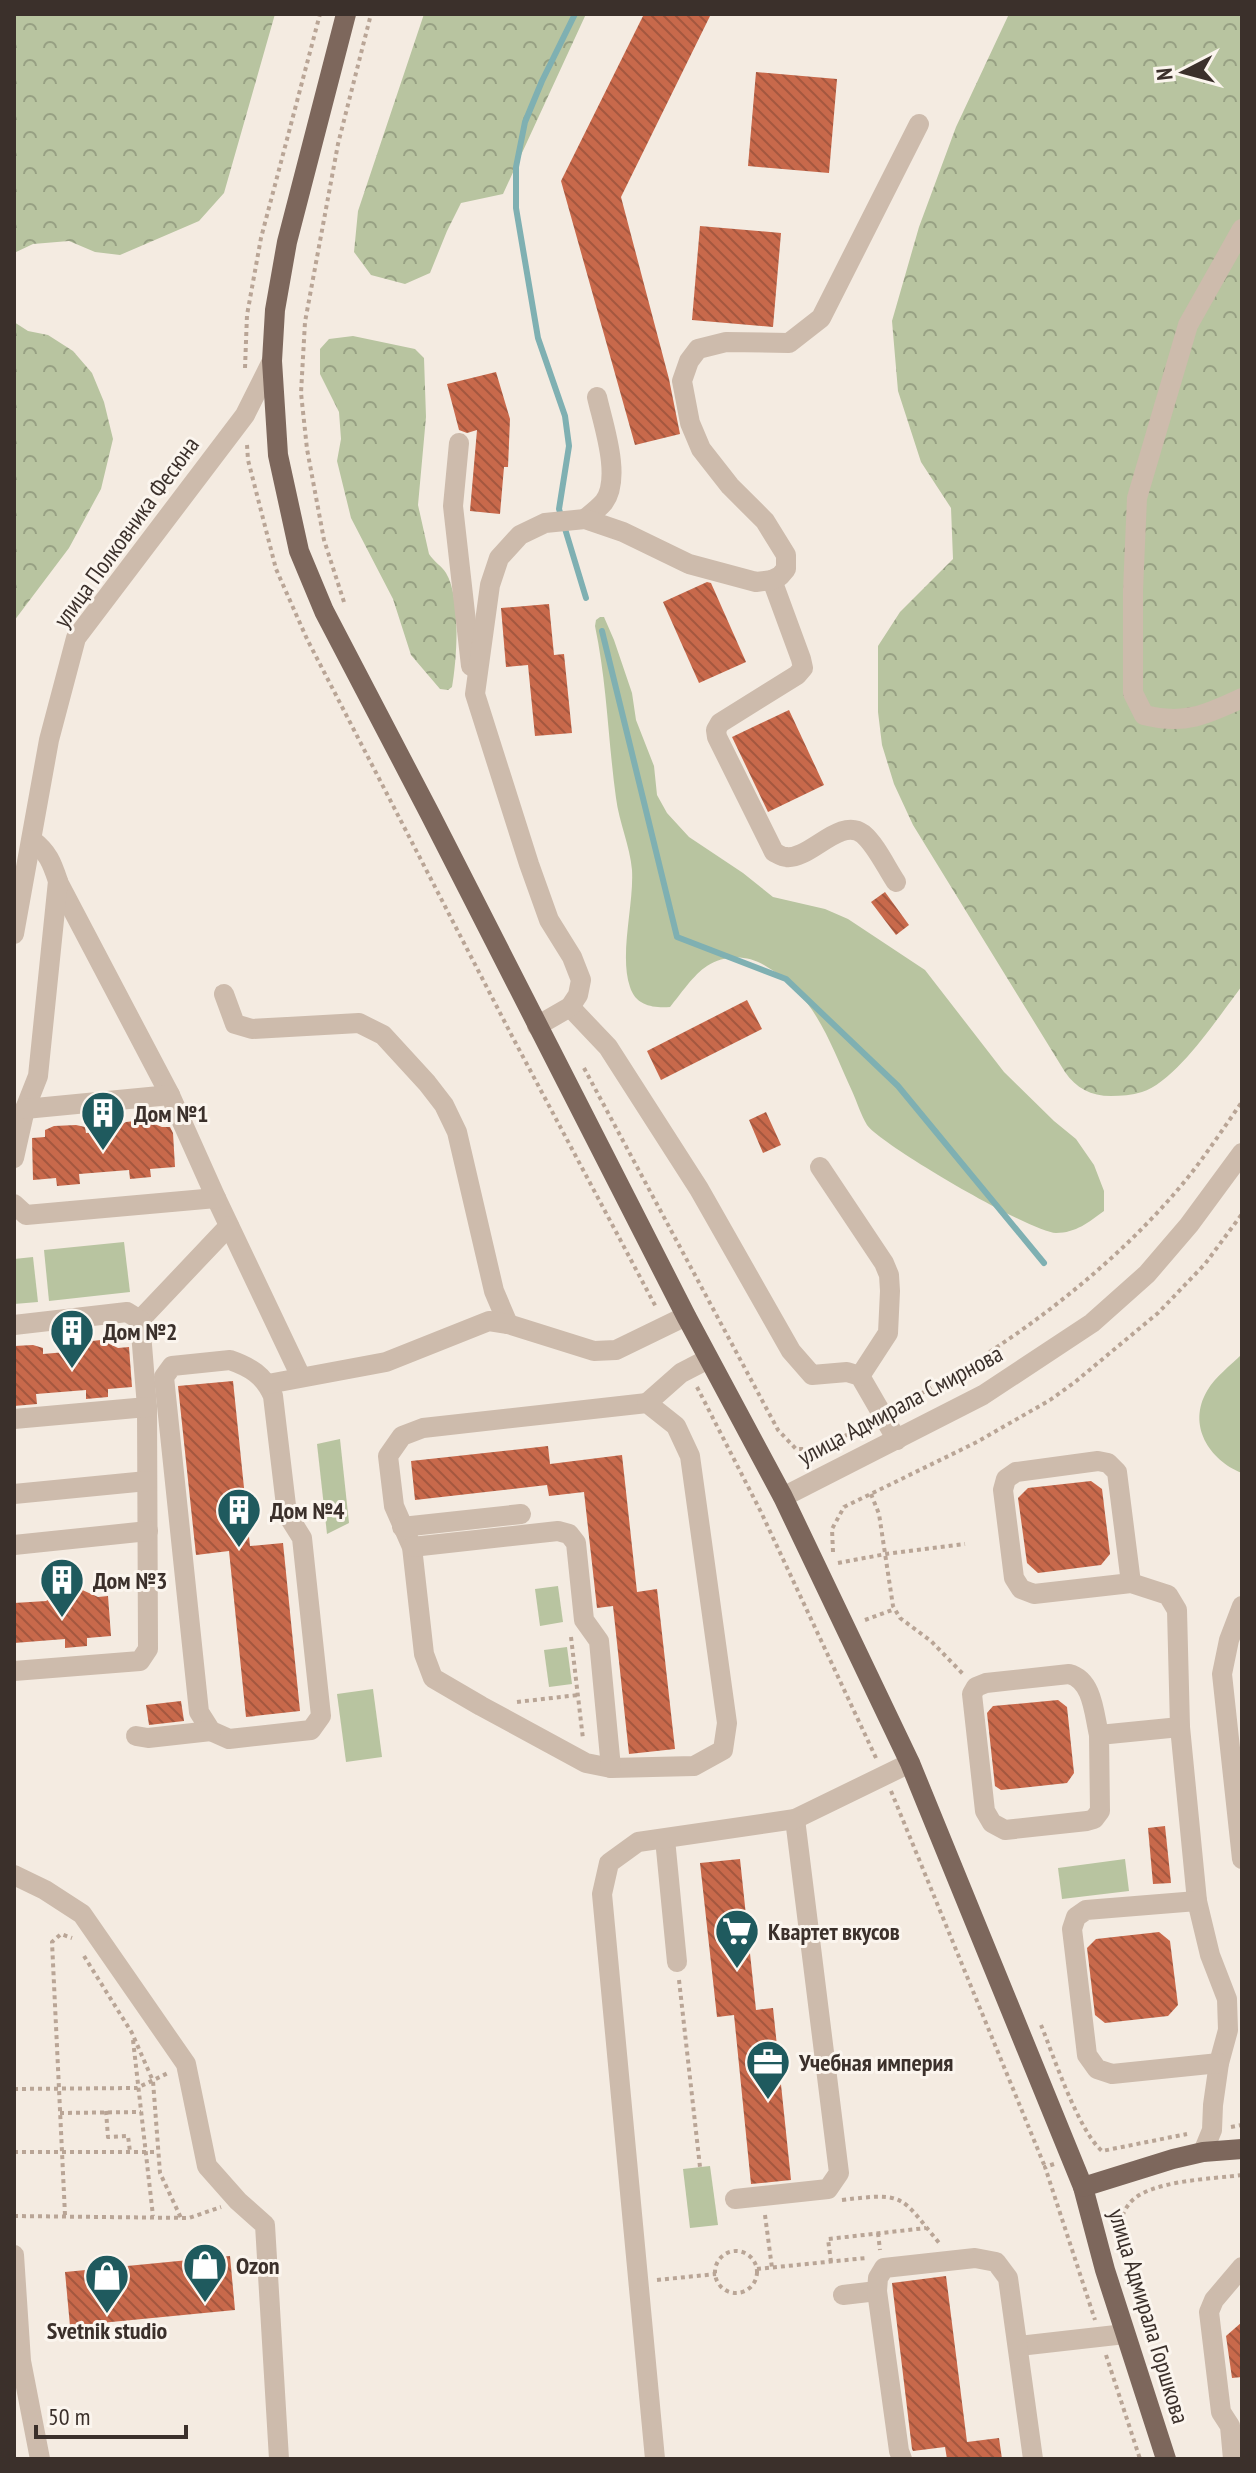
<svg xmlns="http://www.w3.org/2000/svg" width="1256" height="2473" font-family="'PT Sans Narrow',sans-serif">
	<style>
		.green { fill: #b8c4a0 }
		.forest { fill: url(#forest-crowns) }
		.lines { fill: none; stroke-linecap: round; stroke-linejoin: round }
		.stream { stroke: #7fb0b2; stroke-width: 6 }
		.building { fill: url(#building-back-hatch) }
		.path { stroke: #b9a596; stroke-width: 4; stroke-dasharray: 4 4; stroke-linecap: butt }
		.minor { stroke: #cdbbac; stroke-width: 20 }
		.major { stroke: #7d675c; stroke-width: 20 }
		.labels { text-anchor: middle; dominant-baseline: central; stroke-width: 6; stroke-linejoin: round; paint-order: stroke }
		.street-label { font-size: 24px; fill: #3b302b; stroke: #fbf5ee }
		.poi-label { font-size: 24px; font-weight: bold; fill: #3b302b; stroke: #fbf5ee; text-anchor: start }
	</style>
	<defs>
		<pattern id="forest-crowns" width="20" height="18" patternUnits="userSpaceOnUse" patternTransform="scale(2)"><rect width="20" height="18" fill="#b8c4a0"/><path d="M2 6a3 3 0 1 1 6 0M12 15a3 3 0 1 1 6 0" fill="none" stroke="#97a083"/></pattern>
		<pattern id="building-back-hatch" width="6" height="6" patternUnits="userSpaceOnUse" patternTransform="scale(2)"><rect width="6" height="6" fill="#c8694b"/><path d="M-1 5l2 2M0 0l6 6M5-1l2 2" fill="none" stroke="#a4573f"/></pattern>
	</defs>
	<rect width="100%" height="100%" fill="#f4ebe1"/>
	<g class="green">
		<path d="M600 617H604L614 640 632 693 636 720 654 766 657 795 667 813 689 837 743 873 773 897 825 909 848 919 925 970 1004 1072 1054 1121 1076 1139 1094 1165 1104 1191V1211C1089 1222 1076 1233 1056 1233 1032 1233 881 1145 867 1125 861 1115 857 1102 852 1091 829 1041 815 994 764 965 747 955 724 955 707 966 694 974 680 995 670 1007 653 1008 636 1006 630 987 619 955 634 905 632 870 630 846 619 822 616 798 608 740 607 683 595 626L596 620Z"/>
		<polygon points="124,1242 130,1292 49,1301 44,1250"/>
		<polygon points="33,1257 38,1302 14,1304 14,1259"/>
		<path d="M1242 1354V1473C1209 1460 1187 1425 1207 1391 1215 1377 1231 1365 1242 1354Z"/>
		<polygon points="340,1439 349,1523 327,1534 317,1444"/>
		<polygon points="558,1586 563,1622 540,1626 535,1589"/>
		<polygon points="567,1647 572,1684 549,1687 544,1650"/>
		<polygon points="373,1689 382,1757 346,1762 337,1694"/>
		<polygon points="1125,1859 1129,1891 1062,1899 1058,1868"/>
		<polygon points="710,2166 718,2225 690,2228 683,2169"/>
	</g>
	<g class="forest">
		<polygon points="14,14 275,14 224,193 199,221 120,255 95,252 69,241 33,244 14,253"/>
		<polygon points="424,14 586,14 503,194 461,203 447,231 430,273 405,284 371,275 354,252 358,211"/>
		<path d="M1009 14H1242V986C1219 1016 1177 1081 1142 1092 1132 1095 1121 1096 1111 1096 1091 1096 1076 1088 1065 1072L913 825 894 784 882 745 878 712V646L900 612 953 559 951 508 921 462 898 391 892 321 919 227 956 127Z"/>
		<polygon points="14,322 28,331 48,335 73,351 92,373 104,402 113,439 101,489 69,548 14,621"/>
		<path d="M353 336 415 349 424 358 426 417 418 505 429 554C434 562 442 566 446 573 461 598 457 659 452 687L448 690 440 689 411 655 393 599 351 518 337 461 341 439 339 412 320 374V349L329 339Z"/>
	</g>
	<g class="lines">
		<g class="stream">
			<polyline points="575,14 542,81 525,122 516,167 516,208 538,338 565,416 569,446 559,509 586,598"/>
			<polyline points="602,631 677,937 786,979 898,1086 1044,1263"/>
		</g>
	</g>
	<g class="building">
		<polygon points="644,14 711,14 621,197 669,379 680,434 635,445 561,181"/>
		<polygon points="756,72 837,79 829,173 748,166"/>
		<polygon points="700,226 781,233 773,327 692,320"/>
		<polygon points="496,372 510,419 508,467 504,467 500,514 470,511 477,430 467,433 459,430 447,384"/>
		<polygon points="707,582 711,583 746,662 699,683 663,602"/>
		<polygon points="549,604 554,655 564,654 572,733 535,736 528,665 506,667 501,608"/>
		<polygon points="789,710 824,785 768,812 732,737"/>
		<polygon points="885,892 909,925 896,935 871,902"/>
		<polygon points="747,1000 762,1029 661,1080 647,1051"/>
		<polygon points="766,1112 781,1145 763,1153 749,1120"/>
		<polygon points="144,1120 162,1127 170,1127 173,1133 175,1167 150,1169 151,1177 130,1179 129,1170 79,1174 80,1184 57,1186 56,1178 33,1180 32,1138 45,1137 45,1130 54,1126 76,1125 85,1127 86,1133 110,1131 126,1122"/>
		<polygon points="101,1340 118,1348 129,1347 132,1387 108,1389 108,1397 86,1399 86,1390 36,1394 37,1404 14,1406 14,1346 33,1345 43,1348 43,1354 66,1352 83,1342"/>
		<polygon points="233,1381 250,1546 283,1543 300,1711 246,1717 229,1551 196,1555 178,1386"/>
		<polygon points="548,1446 550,1464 622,1455 637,1592 657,1589 675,1749 629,1754 613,1606 597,1608 584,1492 549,1496 547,1485 415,1500 411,1461"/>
		<polygon points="1091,1481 1102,1489 1110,1554 1101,1565 1038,1573 1027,1563 1018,1498 1028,1488"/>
		<polygon points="80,1589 98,1597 108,1596 111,1636 87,1638 87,1646 65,1648 65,1639 14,1643 14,1603 46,1601 62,1591"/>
		<polygon points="1058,1700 1067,1707 1074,1773 1067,1783 1001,1790 995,1786 987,1713 993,1706"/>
		<polygon points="181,1701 184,1721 149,1725 146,1705"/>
		<polygon points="1165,1826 1171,1883 1153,1884 1148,1828"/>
		<polygon points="740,1859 756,2010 773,2008 791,2180 751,2184 734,2015 717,2017 700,1863"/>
		<polygon points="1159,1932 1170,1941 1178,2005 1168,2016 1105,2023 1095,2015 1087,1948 1096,1939"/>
		<polygon points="230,2256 235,2310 70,2326 65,2272"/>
		<polygon points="946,2276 967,2442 999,2438 1002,2459 947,2459 945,2447 913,2451 912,2449 892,2283"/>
		<polygon points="1242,2322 1242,2377 1232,2378 1226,2336"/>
	</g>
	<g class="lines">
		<g class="path">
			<polyline points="245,368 247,315 261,238 320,14"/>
			<polyline points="247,445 248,460 276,569 307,639 513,1038 657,1309"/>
			<polyline points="344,602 324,540 307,449 301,393 305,322 338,144 371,14"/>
			<polyline points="584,1068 778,1430 796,1449 821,1449 865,1425"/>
			<polyline points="697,1387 761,1512 876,1758"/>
			<path d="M900 1405C1002 1351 1106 1275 1180 1187 1203 1160 1222 1130 1242 1102"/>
			<polyline points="871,1494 879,1514 893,1606 900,1618 931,1641 963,1674"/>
			<polyline points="833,1552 832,1529 844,1507 977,1442 1050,1400 1075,1382 1158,1313 1205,1264 1242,1214"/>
			<polyline points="838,1563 886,1554 965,1544"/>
			<polyline points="865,1620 895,1609"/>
			<polyline points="571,1637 583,1739"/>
			<polyline points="517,1702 578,1695"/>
			<polyline points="891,1791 1045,2167"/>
			<polyline points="84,1956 132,2033 153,2081 160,2173 181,2218"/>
			<polyline points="679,1980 700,2167"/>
			<path d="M1041 2025C1054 2057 1078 2130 1102 2151L1187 2134"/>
			<polyline points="133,2040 153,2216"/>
			<polyline points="14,2089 137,2088 168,2073"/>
			<polyline points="106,2111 108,2137 128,2136 130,2152"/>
			<polyline points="60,2113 141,2112"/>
			<polyline points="1231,2127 1242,2125"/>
			<polyline points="14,2152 158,2152"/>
			<polyline points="1054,2164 1045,2167 1095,2320"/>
			<path d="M842 2200C907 2192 900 2196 940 2244"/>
			<polyline points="65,2215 52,1942 61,1934 72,1938"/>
			<polyline points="765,2215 772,2268"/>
			<polyline points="14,2216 189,2218 221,2207"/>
			<polyline points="878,2233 880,2250"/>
			<path d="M1118 2239C1119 2227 1121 2214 1129 2204 1147 2180 1213 2179 1242 2175"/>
			<circle cx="736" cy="2272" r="21"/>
			<polyline points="831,2262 828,2239 926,2228"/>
			<polyline points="757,2269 866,2258"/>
			<polyline points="657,2280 716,2274"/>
			<polyline points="1106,2355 1140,2459"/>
		</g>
		<g class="minor">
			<path d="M1242 229 1188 325 1137 498 1133 590V693L1144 715C1184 725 1206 715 1242 698"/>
			<polyline points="459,443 453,506 471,666"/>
			<path d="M585 519C591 514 599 508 604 502 622 478 603 424 597 397"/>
			<path d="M772 580 801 659 803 668 797 675 720 723 716 730 717 737 774 852C778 854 782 857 786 857 810 860 840 816 863 834 876 845 886 867 896 882"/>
			<polyline points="58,882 170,1095"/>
			<polyline points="14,934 49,740 76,638 245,415 272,361"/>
			<polyline points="224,994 235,1024 252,1029 359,1023 383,1035 427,1083 444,1105 457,1132 494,1291 508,1324"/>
			<polyline points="570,1007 608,1047 699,1189 791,1351 812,1375 847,1372 860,1376 897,1440"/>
			<polyline points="537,1026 570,1007 578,995 581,980 572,957 549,920 529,864 475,694 490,585 499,558 520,535 545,523 585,519 623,532 689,564 756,582 772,580 780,576 786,569 786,555 765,521 730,486 701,449 690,423 682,381 689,361 698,349 726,342 789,343 821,318 919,124"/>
			<path d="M14 1158 25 1109 38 1076 58 881C52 863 48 852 32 840"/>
			<polyline points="820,1167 884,1263 889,1275 890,1291 888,1333 860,1376"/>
			<polyline points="216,1198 301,1377"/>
			<polyline points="14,1204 26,1215 216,1198 170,1095 25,1109"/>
			<polyline points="140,1320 229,1226"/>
			<polyline points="14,1325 127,1312 140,1320 147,1407 148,1649 140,1661 14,1671"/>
			<path d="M230 1360C250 1367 264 1375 273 1396L287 1514 302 1538 321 1716 311 1730 229 1739 211 1731 199 1712 164 1377 172 1366Z"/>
			<polyline points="268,1384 386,1362 489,1321 508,1324 594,1351 616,1350 686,1316"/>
			<polygon points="647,1403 676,1426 690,1456 727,1723 723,1750 694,1766 611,1768 586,1763 481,1706 433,1678 424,1654 412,1547 394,1506 388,1456 402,1436 423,1428"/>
			<polyline points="647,1403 681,1373 708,1359"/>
			<polyline points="14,1419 147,1407"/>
			<polyline points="14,1494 147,1481"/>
			<polyline points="783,1497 983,1395 1092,1323 1147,1274 1189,1225 1242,1153"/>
			<polyline points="402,1527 521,1514"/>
			<polyline points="14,1545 148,1531"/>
			<polyline points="412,1547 558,1531 569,1534 576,1543 584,1620 599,1641 611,1768"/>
			<polyline points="1131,1583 1117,1472 1108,1463 1098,1461 1016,1472 1006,1479 1003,1490 1014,1578 1021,1589 1034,1594 1131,1583 1168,1595 1177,1610 1180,1727"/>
			<polyline points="1242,1606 1229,1640 1222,1674 1242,1859"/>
			<path d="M1099 1735 1100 1811 1094 1819 1087 1821 1005 1830 992 1823 985 1811 972 1694 976 1687 986 1683 1069 1674C1093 1680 1094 1714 1099 1735L1180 1727 1197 1901 1210 1955 1227 1999 1228 2030 1219 2063 1213 2105 1212 2130 1203 2152"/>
			<polyline points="136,1736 148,1738 211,1731"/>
			<polyline points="665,1839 677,1962"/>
			<polyline points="14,1875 45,1890 82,1914 186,2064 207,2166 238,2201 265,2225 279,2459"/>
			<polyline points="1197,1901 1086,1910 1076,1917 1072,1929 1087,2055 1097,2069 1112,2074 1219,2063"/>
			<polyline points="735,2199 828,2189 839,2173 795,1819"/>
			<polyline points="14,2255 21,2361 40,2459"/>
			<polyline points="843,2295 877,2291"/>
			<polyline points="1019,2346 1125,2334"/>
			<polyline points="655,2459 602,1894 609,1863 638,1842 795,1819 910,1763"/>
			<polyline points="902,2459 899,2451 877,2291 878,2278 884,2268 975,2258 996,2262 1008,2278 1033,2459"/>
			<polyline points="1233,2459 1230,2426 1221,2412 1209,2312 1214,2300 1242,2267"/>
		</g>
		<g class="major">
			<polyline points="346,14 287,242 275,310 272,361 278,455 299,551 324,611 430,814 686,1316 783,1497 910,1763 1083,2187 1105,2270 1166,2459"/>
			<polyline points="1083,2187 1173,2159 1203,2152 1242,2149"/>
		</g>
	</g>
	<defs>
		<g id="building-pin" transform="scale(2.3)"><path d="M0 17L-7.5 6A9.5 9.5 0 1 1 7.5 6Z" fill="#1f5a5e" stroke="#fbf5ee"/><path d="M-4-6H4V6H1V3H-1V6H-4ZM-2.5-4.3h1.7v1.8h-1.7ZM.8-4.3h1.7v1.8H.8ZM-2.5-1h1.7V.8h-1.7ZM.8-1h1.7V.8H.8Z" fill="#fff"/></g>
		<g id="supermarket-pin" transform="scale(2.3)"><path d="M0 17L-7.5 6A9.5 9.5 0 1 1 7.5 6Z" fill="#1f5a5e" stroke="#fbf5ee"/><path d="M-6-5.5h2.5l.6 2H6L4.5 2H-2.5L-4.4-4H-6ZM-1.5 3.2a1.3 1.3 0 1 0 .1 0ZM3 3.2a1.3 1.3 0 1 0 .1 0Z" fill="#fff"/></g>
		<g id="office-pin" transform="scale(2.3)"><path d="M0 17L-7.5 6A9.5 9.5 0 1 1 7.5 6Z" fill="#1f5a5e" stroke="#fbf5ee"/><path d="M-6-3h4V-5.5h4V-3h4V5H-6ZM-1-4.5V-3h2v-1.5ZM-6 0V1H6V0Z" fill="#fff"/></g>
		<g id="shop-pin" transform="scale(2.3)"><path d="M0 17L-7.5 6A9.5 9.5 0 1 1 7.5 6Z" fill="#1f5a5e" stroke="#fbf5ee"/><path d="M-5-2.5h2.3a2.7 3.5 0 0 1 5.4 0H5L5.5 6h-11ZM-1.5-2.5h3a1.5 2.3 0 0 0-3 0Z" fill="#fff"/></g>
	</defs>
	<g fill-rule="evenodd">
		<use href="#building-pin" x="103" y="1113"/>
		<use href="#building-pin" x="72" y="1331"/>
		<use href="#building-pin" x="239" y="1510"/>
		<use href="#building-pin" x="62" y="1580"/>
		<use href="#supermarket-pin" x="737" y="1931"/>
		<use href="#office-pin" x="768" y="2062"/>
		<use href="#shop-pin" x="205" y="2265"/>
		<use href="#shop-pin" x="107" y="2276"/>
	</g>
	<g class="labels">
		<g class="street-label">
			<text transform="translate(126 532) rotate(-54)">улица Полковника Фесюна</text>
			<text transform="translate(900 1405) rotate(-28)">улица Адмирала Смирнова</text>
			<text transform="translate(1149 2316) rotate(73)">улица Адмирала Горшкова</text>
		</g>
		<g class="poi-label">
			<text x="134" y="1113">Дом №1</text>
			<text x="103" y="1331">Дом №2</text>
			<text x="270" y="1510">Дом №4</text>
			<text x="93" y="1580">Дом №3</text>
			<text x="768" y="1931">Квартет вкусов</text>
			<text x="799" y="2062">Учебная империя</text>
			<text x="236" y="2265">Ozon</text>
			<text x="107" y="2330" text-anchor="middle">Svetnik studio</text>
		</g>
	</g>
	<rect width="1256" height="2473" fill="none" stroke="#3b302b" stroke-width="32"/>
	<g transform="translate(1184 72) rotate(264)" stroke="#fbf5ee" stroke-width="6" paint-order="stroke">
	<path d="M0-6L14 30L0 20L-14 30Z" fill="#3b302b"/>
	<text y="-12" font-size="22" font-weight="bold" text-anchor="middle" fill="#3b302b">N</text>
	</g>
	<path d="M36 2425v12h150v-12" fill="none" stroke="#3b302b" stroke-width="4"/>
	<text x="48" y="2425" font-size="24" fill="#3b302b" stroke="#fbf5ee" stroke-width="6" paint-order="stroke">50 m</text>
</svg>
